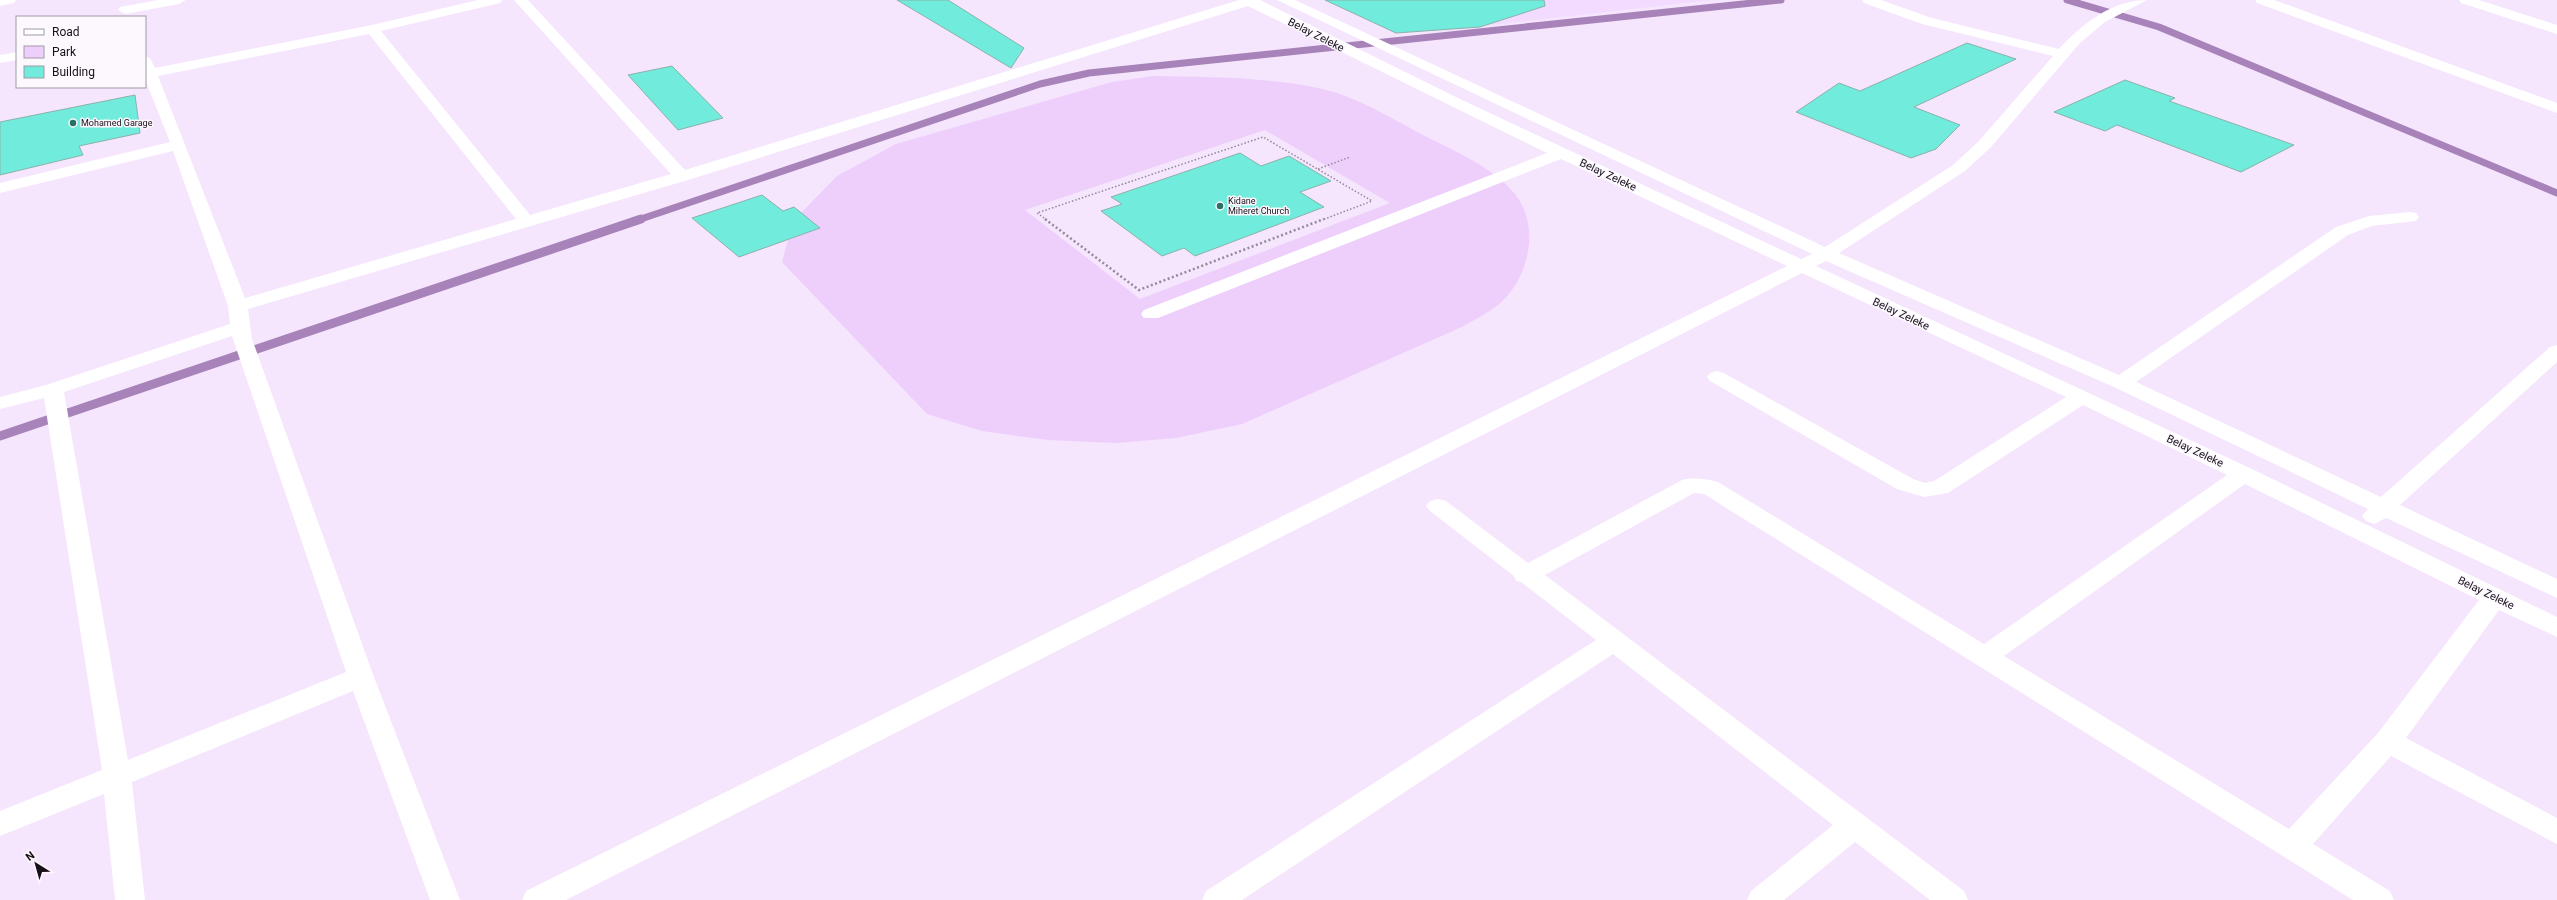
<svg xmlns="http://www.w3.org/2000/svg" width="2557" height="900" font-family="Roboto,sans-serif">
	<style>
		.built { fill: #f3dbff }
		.green { fill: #eecffc; fill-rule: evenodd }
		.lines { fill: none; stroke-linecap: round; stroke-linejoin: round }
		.stream-far1 { stroke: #a883b9; stroke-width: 7 }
		.stream { stroke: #a883b9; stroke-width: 9 }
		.building { fill: #71ebdb; stroke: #8ab2ab }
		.path-far1 { stroke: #948899; stroke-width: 1.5; stroke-dasharray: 1.5 2; stroke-linecap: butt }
		.path { stroke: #948899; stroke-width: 2.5; stroke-dasharray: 2 2.5; stroke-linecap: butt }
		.minor { fill: #fff; fill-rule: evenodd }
		.poi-dot { fill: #297067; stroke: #fcf8fe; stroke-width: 1.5 }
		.labels { text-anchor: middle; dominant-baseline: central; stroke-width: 3; stroke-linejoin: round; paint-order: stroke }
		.far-poi-label { font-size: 9px; fill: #17101a; stroke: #fcf8fe; text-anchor: start }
		.street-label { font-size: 11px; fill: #17101a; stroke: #fcf8fe }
	</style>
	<rect width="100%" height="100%" fill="#f5e5fd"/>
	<polygon class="built" points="1435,0 1711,0 1491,25"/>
	<path class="green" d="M1153 76C1207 77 1261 77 1313 87 1352 94 1386 115 1421 134 1452 150 1492 166 1515 194 1541 227 1529 279 1498 305 1488 313 1475 319 1464 326L1242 424 1176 438 1116 443 1048 440 982 431 927 414 782 262 788 240 820 228 801 213 837 176 896 144 1112 82ZM1265 130 1390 203 1140 299 1025 210Z"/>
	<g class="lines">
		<g class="stream-far1">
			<polyline points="2067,0 2159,27 2557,193"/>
			<polyline points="638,220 1040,84 1089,73 1781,0"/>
		</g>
		<polyline class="stream" points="0,436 641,219"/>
	</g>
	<g class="building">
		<polygon points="897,0 948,0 1024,48 1011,68"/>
		<polygon points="1325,0 1544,0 1545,6 1480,27 1396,33"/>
		<polygon points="1967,43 2016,59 1914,107 1960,125 1936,149 1911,158 1796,112 1839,83 1860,91"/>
		<polygon points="672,66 723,118 678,130 628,75"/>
		<polygon points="2125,80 2175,98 2169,101 2294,145 2241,172 2117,125 2105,131 2054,112"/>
		<polygon points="135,95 140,133 79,146 83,155 0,175 0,122"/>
		<polygon points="1240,153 1261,166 1289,156 1331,181 1300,192 1324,207 1195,256 1184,248 1162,256 1101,211 1122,204 1111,197"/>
		<polygon points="762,195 783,211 794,207 820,228 739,257 692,218"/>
	</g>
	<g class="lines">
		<g class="path-far1">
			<polyline points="1318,169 1350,157"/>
			<polyline points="1047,220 1037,213 1263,137 1372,201 1322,220"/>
		</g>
		<polyline class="path" points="1045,219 1139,290 1324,219"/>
		<g class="minor">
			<polygon points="0,0 16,0 14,3 0,6"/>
			<polygon points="158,0 186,0 179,4 125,14 118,10 120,7"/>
			<path d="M478 0H502L500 3 381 31 530 215 671 174 514 0H528L685 170 1239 0H1260L1460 99 1801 259 1812 254 1277 0H1295L1825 247 1953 165 1979 141 2053 56 1922 24 1864 3 1862 0H1881L1932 18 2059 49C2082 24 2112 0 2147 0L2105 22 2080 43 1991 147 1965 171 1839 253 2119 375 2336 227 2369 216 2410 212 2416 213 2419 217 2416 221 2372 226 2348 235 2136 382 2381 497 2550 347 2557 345V362L2400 505 2557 579V598L2386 518 2374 524 2366 521 2362 516 2368 509 2114 387 1826 261 1816 266 2252 469 2557 617V637L2499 610 2406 738 2557 818V844L2391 756 2313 844 2390 891 2394 900H2353L1704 494 1694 493 1545 575 1964 891 1968 900H1930L1855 842 1784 900H1747L1751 891 1833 825 1613 654 1242 900H1202L1206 891 1596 640 1521 582 1516 581 1514 576 1430 511 1426 506 1430 501 1438 499 1446 501 1528 563 1682 480C1694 477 1706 479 1718 482L1984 644 2227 475 2083 405 1948 493 1924 497 1897 489 1710 381 1707 377 1710 373 1717 371 1724 373 1913 479 1925 483 1934 481 2066 397 1802 273 566 900H522L526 891 1787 266 1561 159 1158 318H1144L1141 314 1144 310 1547 153 1248 6 688 180 248 309 252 339 374 677 460 900H430L353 691 132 782 145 900H115L104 794 0 836V811L102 770 44 398 0 409V397L46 385 230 324 228 306 173 151 0 193V183L170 142 145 79V57L150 58 155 68 372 25ZM369 34 516 219 245 298 158 76ZM232 336 346 672 128 760 64 392ZM2245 484 2479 600 2378 733 2289 829 2004 656Z"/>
			<polygon points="2255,0 2274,0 2557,103 2557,113 2257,3"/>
			<polygon points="2459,0 2479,0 2557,25 2557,34 2461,3"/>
			<polygon points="17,52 17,60 0,63 0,55"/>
		</g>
	</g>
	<g class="poi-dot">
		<circle cx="73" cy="123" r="4"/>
		<circle cx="1220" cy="206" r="4"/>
	</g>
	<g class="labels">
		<g class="far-poi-label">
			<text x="81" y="123">Mohamed Garage</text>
			<text x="1228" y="201">Kidane<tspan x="1228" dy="10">Miheret Church</tspan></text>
		</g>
		<g class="street-label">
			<text transform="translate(1316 35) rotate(27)">Belay Zeleke</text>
			<text transform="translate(1608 175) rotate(25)">Belay Zeleke</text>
			<text transform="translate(1901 314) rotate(25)">Belay Zeleke</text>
			<text transform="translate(2195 451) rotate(25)">Belay Zeleke</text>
			<text transform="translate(2486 593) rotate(26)">Belay Zeleke</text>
		</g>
	</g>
	<rect x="16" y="16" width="130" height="72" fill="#fcf8fe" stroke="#a09ba3"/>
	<rect x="24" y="29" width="20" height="6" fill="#ffffff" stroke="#a09ba3"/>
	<text x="52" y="36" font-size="12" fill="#17101a">Road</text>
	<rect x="24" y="46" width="20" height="12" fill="#eecffc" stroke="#a09ba3"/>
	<text x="52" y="56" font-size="12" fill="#17101a">Park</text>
	<rect x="24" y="66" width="20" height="12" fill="#71ebdb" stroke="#a09ba3"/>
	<text x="52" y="76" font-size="12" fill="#17101a">Building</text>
	<g transform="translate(36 864) rotate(323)" stroke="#fcf8fe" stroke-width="3" paint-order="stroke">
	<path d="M0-3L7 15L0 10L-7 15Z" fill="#17101a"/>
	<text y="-6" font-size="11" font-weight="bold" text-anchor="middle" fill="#17101a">N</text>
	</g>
</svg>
